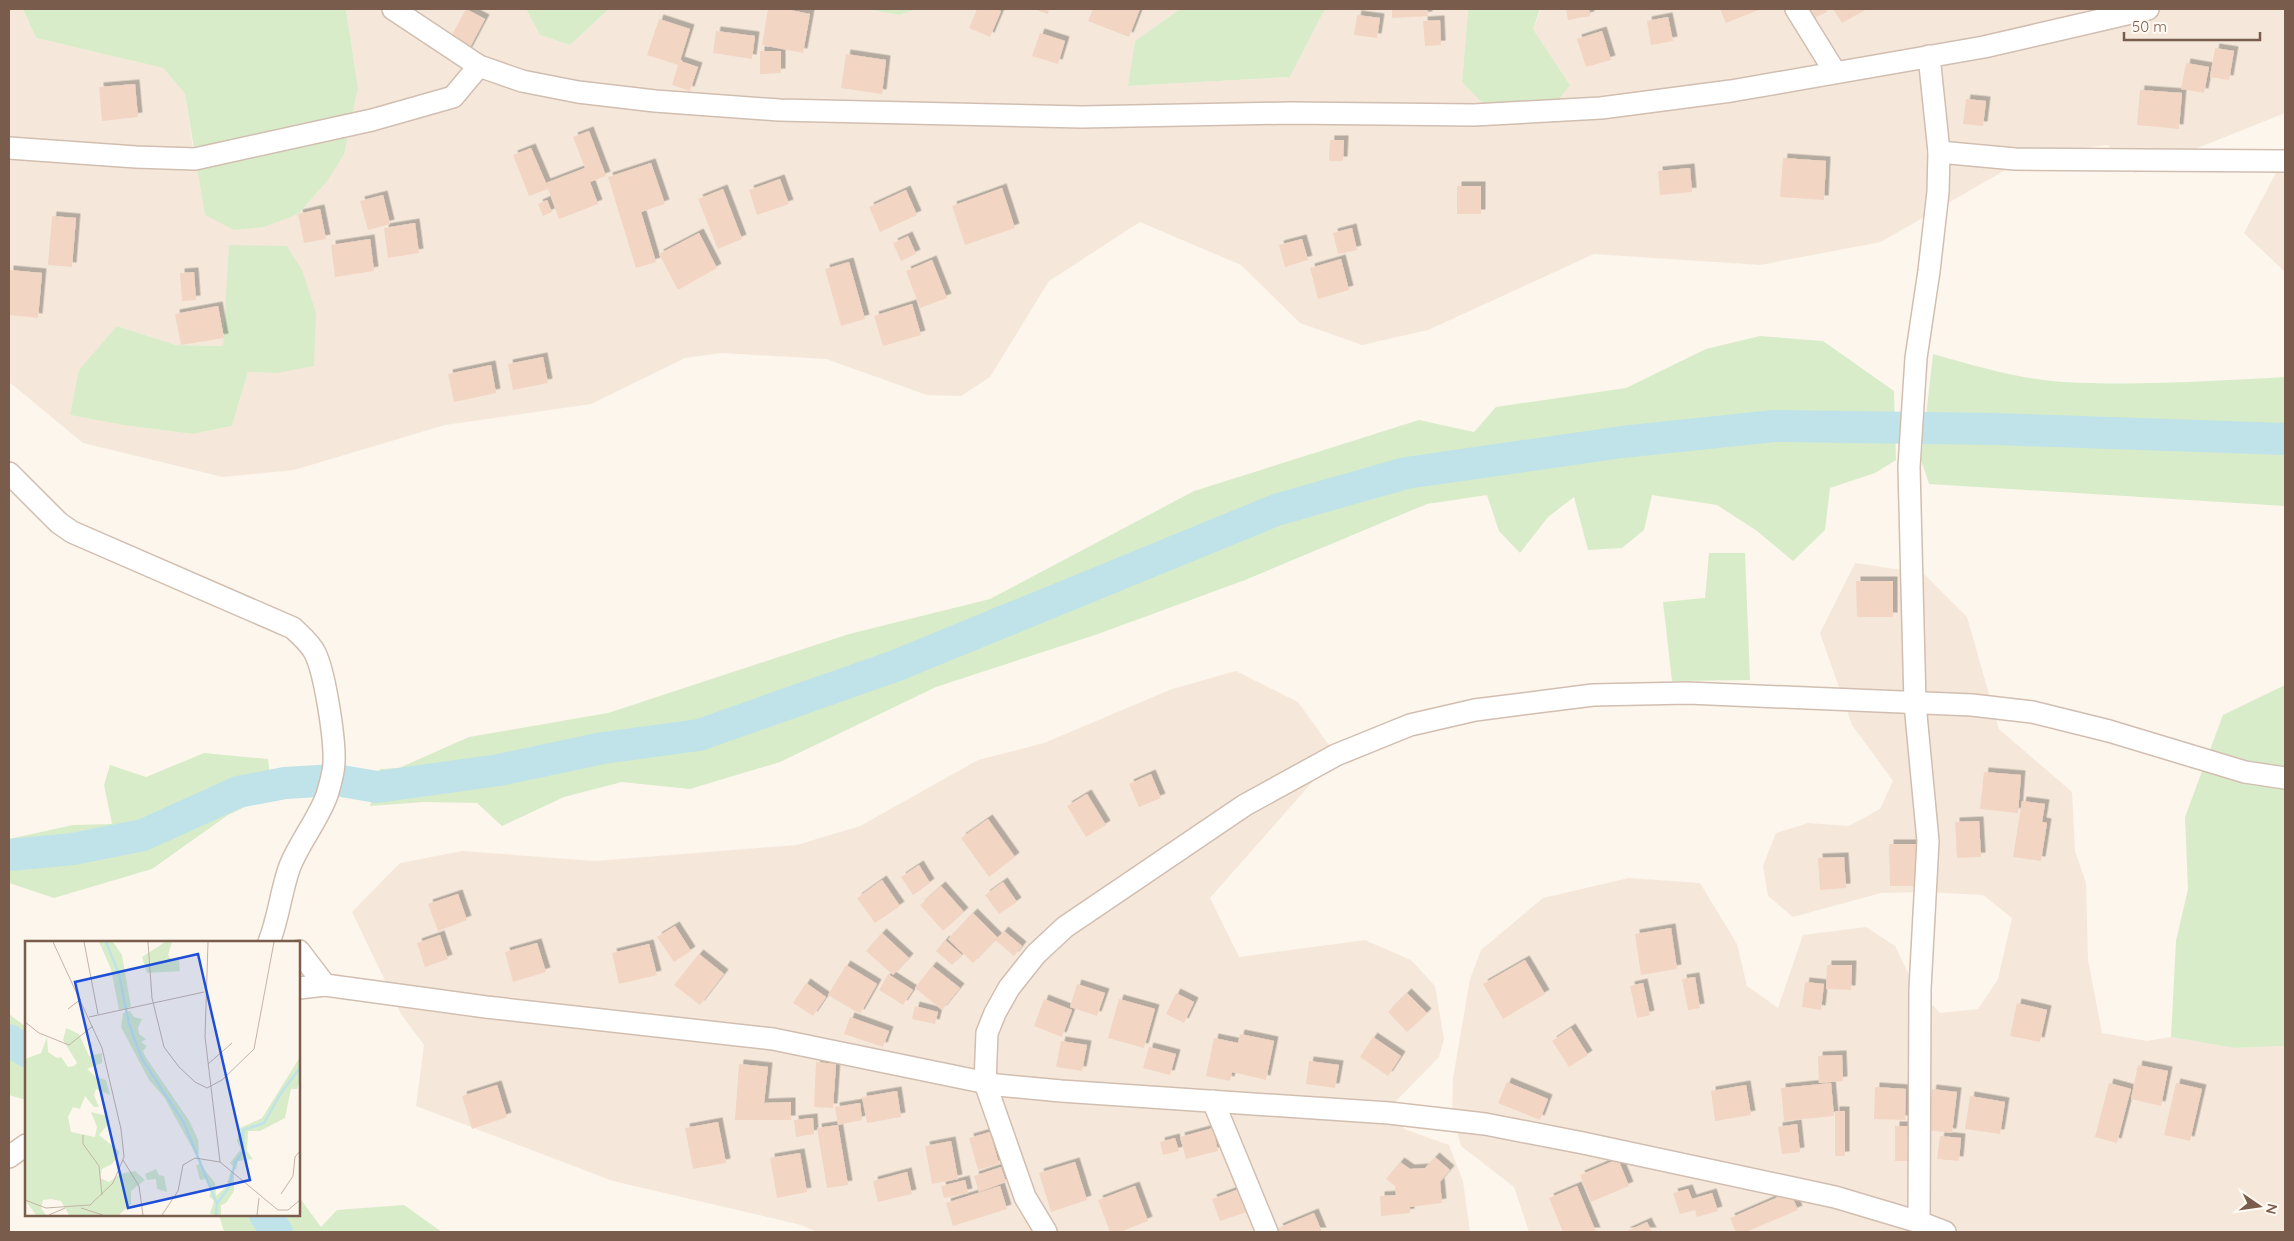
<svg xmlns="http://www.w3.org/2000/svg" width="2294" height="1241" font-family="Quicksand,sans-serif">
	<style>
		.residential { fill: #f5e8da; fill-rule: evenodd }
		.green { fill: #d8ecc9 }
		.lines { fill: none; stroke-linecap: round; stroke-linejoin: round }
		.river { stroke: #bfe3e8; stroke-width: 32 }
		.building { fill: #f3d5c3; filter: url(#shadow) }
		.street-casing { stroke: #d1beb0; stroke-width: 24 }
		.street { stroke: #fff; stroke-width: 21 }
		.inset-river { fill: none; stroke: #bfe3e8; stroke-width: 2.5 }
		.inset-road { fill: none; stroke: #c5b3a7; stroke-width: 1 }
		.view { fill: #1d4ed8; fill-opacity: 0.15; stroke: #1d4ed8; stroke-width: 2.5 }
		.inset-edge { fill: none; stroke: #7a5c4d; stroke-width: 2.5 }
	</style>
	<defs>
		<filter id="shadow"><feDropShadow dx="4.5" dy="-4.5" stdDeviation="0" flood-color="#0004"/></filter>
	</defs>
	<rect width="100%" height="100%" fill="#fdf6ec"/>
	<g class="residential">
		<path d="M9 9H23L36 38 163 68 185 94 195 159 358 88 346 9H526L540 35 570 45 609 9H865L899 15 917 9H1180L1135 41 1129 86 1290 77 1325 9H1468L1462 82 1479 100 1496 110 1570 85 1533 29 1541 9H2285V113L2135 173 2108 145 2033 154 1881 242 1760 265 1594 254 1428 330 1362 345 1300 323 1241 265 1140 222 1049 281 990 377 961 396 927 395 826 359 722 353 685 358 591 404 445 425 294 470 223 477 83 443 9 382ZM226 323 277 373 248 372 232 426 192 434 123 425 71 415 117 326 176 345 223 346Z"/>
		<polygon points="2285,156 2285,272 2244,233"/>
		<polygon points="1855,563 1923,573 1967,617 1999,729 2072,792 2075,851 2086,883 2088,960 2102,1033 2147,1041 2171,1037 2234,1048 2285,1046 2285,1232 1529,1232 1514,1187 1461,1146 1452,1114 1453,1078 1470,979 1481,950 1543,898 1629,878 1700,883 1737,944 1747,986 1778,1008 1803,935 1866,927 1895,946 1914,985 1940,1013 1978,1009 1998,979 2012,918 1983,895 1926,892 1881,893 1793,917 1768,896 1763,866 1776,833 1808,823 1849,826 1880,809 1893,781 1852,725 1820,633"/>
		<polygon points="1236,671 1298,702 1336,755 1210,898 1239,957 1365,940 1411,960 1435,986 1444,1039 1439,1057 1395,1102 1404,1129 1449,1145 1463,1181 1470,1232 818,1232 801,1225 613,1181 416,1106 424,1045 401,1014 352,912 400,863 462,851 595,861 797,845 860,826 978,760 1044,743 1172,689"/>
	</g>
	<g class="green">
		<polygon points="23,9 346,9 358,88 344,154 328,180 298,214 264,227 234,230 205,215 185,94 163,68 36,38"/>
		<polygon points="526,9 609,9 570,45 540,35"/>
		<polygon points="865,9 917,9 899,15"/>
		<polygon points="1180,9 1325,9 1290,77 1128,86 1135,41"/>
		<polygon points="1468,9 1540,9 1533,29 1570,85 1559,99 1543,107 1496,110 1479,100 1462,82"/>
		<polygon points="229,245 287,246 302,270 316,313 314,366 277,373 248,372 232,426 192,434 123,425 70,415 79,370 117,326 176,345 223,346"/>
		<polygon points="1760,336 1823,341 1894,391 1896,460 1875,473 1830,488 1825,530 1793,561 1757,531 1717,505 1652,495 1644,530 1622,548 1588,550 1574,497 1548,517 1520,553 1499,531 1487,495 1427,504 1245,580 1098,634 936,687 780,762 690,789 622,782 564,797 502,826 477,803 424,802 370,806 380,769 399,768 469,737 608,713 849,634 990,599 1194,491 1419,420 1474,432 1496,407 1626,388 1706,349"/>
		<path d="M1933 354C1975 366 2019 379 2063 382 2137 386 2212 381 2285 377V506L1929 484 1921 460Z"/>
		<polygon points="1709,553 1745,553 1750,680 1672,681 1663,602 1705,598"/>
		<polygon points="2285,685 2285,1046 2234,1048 2171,1037 2176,941 2188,889 2185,817 2223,715"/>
		<polygon points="204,753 268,759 272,794 228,815 152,869 54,898 9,883 9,839 73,825 112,824 104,785 110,765 146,777"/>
		<polygon points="9,1014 26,1027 26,1100 9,1095"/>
		<polygon points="299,1197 321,1227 337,1210 404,1205 442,1232 224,1232 219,1215 299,1215"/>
	</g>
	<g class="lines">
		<g class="river">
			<polyline points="9,855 73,849 143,835 238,792 285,783 336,780 377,787 499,770 603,748 699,735 895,666 1276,510 1406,473 1622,442 1774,426 1994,429 2285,439"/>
			<polyline points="9,1040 26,1051"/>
			<polyline points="265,1215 277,1232"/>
		</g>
	</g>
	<g class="building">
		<polygon points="466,9 485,19 467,53 448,42"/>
		<polygon points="768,9 785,9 810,14 803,53 762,45"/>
		<polygon points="977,9 995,9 1001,11 990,37 969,28"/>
		<polygon points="1033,9 1049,9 1048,14"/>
		<polygon points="1093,9 1140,9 1129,37 1088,21"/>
		<polygon points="1392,9 1427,9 1428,16 1392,18"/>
		<polygon points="1566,9 1589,9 1590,16 1568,20"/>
		<polygon points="1720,9 1761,9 1726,23"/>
		<polygon points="1809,9 1826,9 1827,12 1814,18"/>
		<polygon points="1833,9 1867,9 1842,23"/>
		<polygon points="1357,15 1380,18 1377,38 1354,35"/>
		<polygon points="1668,17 1673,41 1651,45 1647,21"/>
		<polygon points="659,19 690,29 680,61 698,67 690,91 672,85 678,65 647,55"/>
		<polygon points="1440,20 1441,45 1425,46 1423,21"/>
		<polygon points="716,31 755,36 752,59 713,53"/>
		<polygon points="1602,31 1611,60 1586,67 1577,39"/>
		<polygon points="1040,33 1065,41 1058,64 1032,56"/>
		<polygon points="2215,48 2234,51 2229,80 2210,77"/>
		<polygon points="760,51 781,51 781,73 760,74"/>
		<polygon points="846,54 886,60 882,94 841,88"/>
		<polygon points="2186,63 2209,67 2204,93 2181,89"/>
		<polygon points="135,84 138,117 102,121 99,87"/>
		<polygon points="2140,90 2182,93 2179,129 2137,125"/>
		<polygon points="1966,99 1986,101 1983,126 1963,124"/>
		<polygon points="589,131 606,176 590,182 598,204 559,219 548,189 529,196 513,155 531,148 546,183 585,168 573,137"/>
		<polygon points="1330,140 1344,140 1343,161 1329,161"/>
		<polygon points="1783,158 1826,161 1824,200 1780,197"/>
		<polygon points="651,163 665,204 641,212 656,262 636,268 608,177"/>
		<polygon points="1690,168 1692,192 1660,195 1658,171"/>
		<polygon points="780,179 789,204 757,215 749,190"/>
		<rect x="1457" y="186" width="24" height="28"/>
		<polygon points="1002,188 1015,228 965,245 952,206"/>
		<polygon points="723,189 742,239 718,249 698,199"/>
		<polygon points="906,190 917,215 880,232 869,207"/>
		<polygon points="383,195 390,224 368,230 360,201"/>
		<polygon points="547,200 552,212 543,216 538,204"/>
		<polygon points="320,209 326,239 304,243 298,214"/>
		<polygon points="52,216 76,218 72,267 48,265"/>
		<polygon points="415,223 419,253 388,258 384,228"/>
		<polygon points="1352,228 1357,250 1338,254 1333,233"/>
		<polygon points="699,233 717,268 678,290 659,254"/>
		<polygon points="908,236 916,254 901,261 893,243"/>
		<polygon points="370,239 374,271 335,277 331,245"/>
		<polygon points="1302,239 1308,260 1285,267 1279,245"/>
		<polygon points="1341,259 1349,290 1318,299 1310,268"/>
		<polygon points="932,260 947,298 920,308 906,271"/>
		<polygon points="849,262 865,319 841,326 825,269"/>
		<polygon points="9,270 42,273 38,318 9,315"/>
		<polygon points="194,272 196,300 182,301 180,273"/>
		<polygon points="912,304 921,335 883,346 874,316"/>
		<polygon points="218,306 224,338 181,345 175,314"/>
		<polygon points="543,357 548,383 513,390 508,364"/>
		<polygon points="491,365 496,393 454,402 448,374"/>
		<polygon points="1856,581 1893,581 1893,617 1857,617"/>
		<polygon points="1984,772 2021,775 2018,813 1980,809"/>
		<polygon points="1151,774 1161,798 1139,807 1129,784"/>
		<polygon points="1087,794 1106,825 1086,837 1067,806"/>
		<polygon points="2022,801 2045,804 2042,822 2047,823 2041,861 2013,857"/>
		<polygon points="988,819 1015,857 989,877 961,838"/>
		<polygon points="1979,821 1981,857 1957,858 1955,822"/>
		<polygon points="1889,844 1918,844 1918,886 1890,886"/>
		<polygon points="1844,857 1846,888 1820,890 1818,858"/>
		<polygon points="919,865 930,883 913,895 901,877"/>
		<polygon points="882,880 900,906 875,923 857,898"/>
		<polygon points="1003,882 1017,902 999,914 985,895"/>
		<polygon points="941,886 964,912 943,931 920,905"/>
		<polygon points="458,894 467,920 438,931 428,904"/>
		<polygon points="973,913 998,938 1004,931 1022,946 1014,956 995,940 973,963 948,939"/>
		<polygon points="675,926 691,951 674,962 657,937"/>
		<polygon points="1671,928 1677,969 1641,975 1635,934"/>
		<polygon points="882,933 909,958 893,975 866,951"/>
		<polygon points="440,935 448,959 425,967 417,943"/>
		<polygon points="945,940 962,955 952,965 936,951"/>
		<polygon points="537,943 546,972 513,982 505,952"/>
		<polygon points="649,944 657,975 619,984 612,953"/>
		<polygon points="699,954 724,974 700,1005 674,985"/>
		<polygon points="1525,960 1545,994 1503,1019 1483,984"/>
		<polygon points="846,965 877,984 860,1014 828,995"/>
		<polygon points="1827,965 1852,965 1851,990 1826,989"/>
		<polygon points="932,966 960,988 942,1010 915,988"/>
		<polygon points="888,974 913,990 903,1005 879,990"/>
		<polygon points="1695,977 1700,1008 1688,1010 1682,979"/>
		<polygon points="1805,982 1824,984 1821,1010 1802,1007"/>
		<polygon points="806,983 826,997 813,1016 793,1003"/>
		<polygon points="1643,983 1650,1015 1637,1018 1630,986"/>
		<polygon points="1077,984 1105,993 1097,1016 1070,1007"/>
		<polygon points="1176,993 1194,1002 1184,1023 1166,1014"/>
		<polygon points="1407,993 1427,1013 1407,1032 1388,1012"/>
		<polygon points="1044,999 1072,1010 1062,1037 1034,1026"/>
		<polygon points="1119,999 1155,1009 1144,1048 1108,1038"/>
		<polygon points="2017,1003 2047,1010 2040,1042 2010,1036"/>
		<polygon points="915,1006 938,1012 935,1024 912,1019"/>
		<polygon points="850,1017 889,1031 883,1047 844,1034"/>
		<polygon points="1571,1028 1588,1055 1569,1067 1552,1041"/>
		<polygon points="1240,1034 1274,1041 1266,1080 1232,1072 1230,1081 1206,1076 1214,1038 1238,1043"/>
		<polygon points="1373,1037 1401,1056 1388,1076 1360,1057"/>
		<polygon points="1061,1041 1087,1045 1082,1071 1056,1067"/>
		<polygon points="1149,1047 1176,1054 1170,1075 1143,1068"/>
		<polygon points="1842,1055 1843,1081 1819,1083 1818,1056"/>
		<polygon points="1309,1061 1339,1065 1335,1088 1306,1084"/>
		<polygon points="816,1062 836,1064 833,1108 814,1107"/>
		<polygon points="739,1064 768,1067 764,1103 791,1102 791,1120 735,1120"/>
		<polygon points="2138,1065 2168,1071 2161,1106 2131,1099"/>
		<polygon points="1507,1082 1548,1099 1540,1120 1498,1103"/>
		<polygon points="1831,1083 1834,1116 1784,1121 1781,1088"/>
		<polygon points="2109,1083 2131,1089 2117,1143 2095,1137"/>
		<polygon points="2176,1083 2202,1089 2190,1141 2164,1135"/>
		<polygon points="497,1085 507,1117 472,1129 462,1096"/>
		<polygon points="1746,1085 1751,1115 1715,1121 1711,1091"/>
		<polygon points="1875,1087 1906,1089 1905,1120 1874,1119"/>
		<polygon points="1932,1089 1957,1092 1952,1133 1927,1130"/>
		<polygon points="897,1091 901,1117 867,1123 862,1097"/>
		<polygon points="1970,1096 2005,1102 2000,1134 1965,1129"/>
		<polygon points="860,1103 862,1120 838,1125 835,1107"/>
		<rect x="1835" y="1111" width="10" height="45"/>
		<polygon points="813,1118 814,1134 796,1137 794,1120"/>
		<polygon points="718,1122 726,1163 693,1169 685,1128"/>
		<polygon points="1797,1124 1800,1152 1782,1154 1778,1127"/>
		<polygon points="838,1125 848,1185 827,1188 817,1128"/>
		<polygon points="1895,1126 1913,1126 1914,1161 1895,1161"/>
		<polygon points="1213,1128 1218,1151 1186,1159 1180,1137"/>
		<polygon points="990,1132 999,1164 978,1170 969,1138"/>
		<polygon points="1940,1136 1961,1138 1959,1161 1937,1159"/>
		<polygon points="1175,1138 1179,1151 1163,1155 1160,1142"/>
		<polygon points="951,1141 958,1179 932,1184 925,1146"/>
		<polygon points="800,1153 807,1192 777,1198 770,1158"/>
		<polygon points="1435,1157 1450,1170 1440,1182 1442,1203 1410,1207 1410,1213 1381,1216 1380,1196 1396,1195 1395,1186 1386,1179 1400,1162 1410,1169 1425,1168"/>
		<polygon points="1618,1159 1629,1186 1591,1202 1580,1175"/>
		<polygon points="1075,1162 1087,1200 1051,1212 1039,1173"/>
		<polygon points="1001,1167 1006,1182 979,1192 974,1176"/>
		<polygon points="907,1172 912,1194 878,1202 873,1181"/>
		<polygon points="965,1180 968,1193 944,1198 941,1186"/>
		<polygon points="1000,1186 1007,1209 953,1226 946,1203"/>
		<polygon points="1135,1186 1148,1221 1120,1232 1110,1232 1098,1200"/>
		<polygon points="1577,1186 1596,1232 1563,1232 1549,1198"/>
		<polygon points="1239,1189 1247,1212 1220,1221 1212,1199"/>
		<polygon points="1688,1189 1692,1199 1712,1193 1718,1211 1697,1217 1695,1210 1680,1214 1673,1193"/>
		<polygon points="1790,1192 1798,1210 1746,1232 1736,1232 1730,1218"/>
		<polygon points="1314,1213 1322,1232 1280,1232 1278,1228"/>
		<polygon points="1647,1222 1652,1232 1625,1232"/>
	</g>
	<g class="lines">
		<g class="street-casing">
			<g id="street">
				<polyline points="393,9 479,66 522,81 578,92 655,101 779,110 1082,117 1290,113 1474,115 1601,108 1731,91 1984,47 2148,9"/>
				<polyline points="1796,9 1835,72"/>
				<polyline points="9,148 136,157 195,159 372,120 453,97 479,66"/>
				<polyline points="1939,152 2015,159 2285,161"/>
				<path d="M9 473 59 523 72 532 293 628C301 636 310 643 315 653 325 673 335 739 334 762 334 772 330 785 327 795 318 820 300 841 290 866 281 890 279 917 269 942"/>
				<polyline points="299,951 325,985"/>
				<polyline points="299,988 325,985 486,1007 773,1039 997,1085 1061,1091 1389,1113 1485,1124 1583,1143 1835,1197 1919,1222 1945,1232"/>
				<polyline points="1213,1101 1267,1232"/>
				<polyline points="9,1157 26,1145"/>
				<polyline points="1919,1222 1920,989 1928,841 1915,704 1909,467 1916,358 1929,271 1938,192 1939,152 1929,56"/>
				<polyline points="1046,1232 1025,1197 985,1083 987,1033 995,1013 1009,988 1036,954 1065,927 1245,805 1336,755 1410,725 1475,710 1593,695 1688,693 1972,705 2032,712 2109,731 2245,772 2285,778"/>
			</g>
		</g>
		<use href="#street" class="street"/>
	</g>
	<g transform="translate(25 941)">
		<rect width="275" height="275" fill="#fdf6ec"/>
		<path d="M74 1H88L97 14 106 66 94 69 86 28ZM140 1H147L143 14 146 18 154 19 155 30 122 32 117 16ZM105 70 109 76 117 78 113 87 114 93 121 98 116 101 122 105 118 110 120 115 165 181 173 199 174 213 170 212 139 156 124 139 96 86 98 72ZM41 87 54 93 64 115 77 112V122L62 128 71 136 81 139 85 154 71 148 69 154 74 166H69L60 155 55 168 48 166 43 176 46 191 70 196 72 186 66 171 82 175 84 182 74 194 94 210V213L87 223 77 228 75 237 84 241 95 233 110 230 120 239 106 250V263L94 274H44L36 260 26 258 18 259 16 267 21 274H11L0 259V118L16 112 22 96 23 111 32 117 36 116 43 126 49 125 52 122 38 99ZM275 116V139L272 148H266L260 177 235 190H223L222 210 228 218 213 220 211 229 205 222 216 208 212 200 215 187 237 177ZM175 223 190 242 191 255 201 246 206 230 209 233V250L201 262 196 264V274L185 273 189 260 184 255 186 251 181 238 175 239 171 224ZM131 228 134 234 139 235 142 251 132 248 131 238 122 239 120 233Z" fill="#d8ecc9"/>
		<path class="inset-river" d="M81 1 94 33 104 83 117 118 159 182 192 263M191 274 192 263 204 246 210 222 218 211V189L239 182 256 152 275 127"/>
		<path class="inset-road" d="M59 1 73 73M123 1 127 57 139 106 154 126 170 141 182 147 197 139 229 108 249 1M183 1 180 96 195 221M43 68 56 58M64 76 179 51M0 81 14 92 44 104 68 85M183 123 207 102M58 194V203L74 225 77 254M98 219 114 245 118 274M256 253 268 235 270 216 275 210M0 259 21 267 65 264 88 242 99 216 96 188 77 107 28 1M56 267 78 274M24 274 40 267M137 274 153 250 158 224 170 217 195 221 253 269H263L275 259M232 274 234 257"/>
		<path class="view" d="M173 13 225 239 103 267 50 41Z"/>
		<rect width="275" height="275" class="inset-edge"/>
	</g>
	<rect width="2294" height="1241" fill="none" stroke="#7a5c4d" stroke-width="20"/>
	<g transform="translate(2259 1206) rotate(103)" stroke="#fffaf3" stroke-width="4" paint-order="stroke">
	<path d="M0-4L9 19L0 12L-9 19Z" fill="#7a5c4d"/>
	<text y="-8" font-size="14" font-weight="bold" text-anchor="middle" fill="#7a5c4d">N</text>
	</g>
	<path d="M2124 32v8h136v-8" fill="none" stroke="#7a5c4d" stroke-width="2.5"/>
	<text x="2132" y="32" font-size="15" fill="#7a5c4d" stroke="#fffaf3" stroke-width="4" paint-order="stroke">50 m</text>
</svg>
